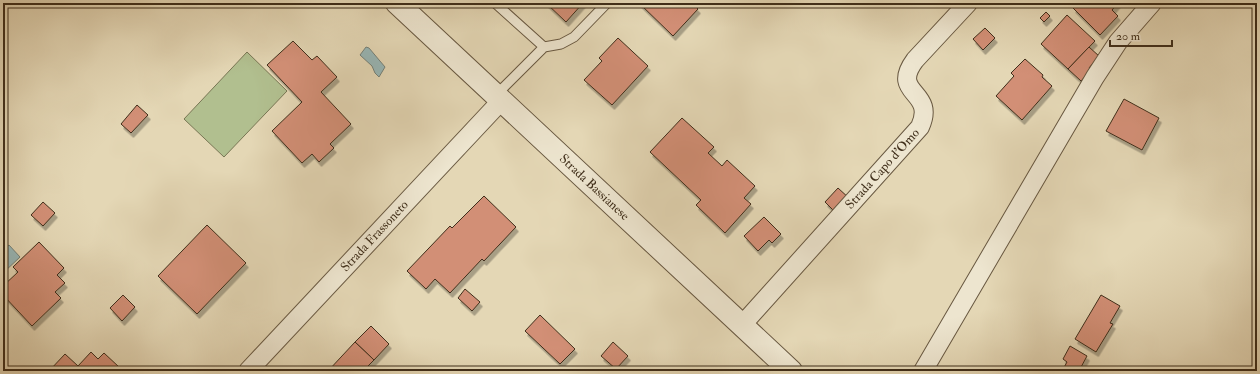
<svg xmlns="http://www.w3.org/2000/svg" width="1260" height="374" font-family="'IM FELL Double Pica',serif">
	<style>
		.green { fill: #b1bf8f; stroke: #787654 }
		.water { fill: #98b7b7; stroke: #748078 }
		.building { fill: #d28f76; stroke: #3f2e1a; filter: url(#shadow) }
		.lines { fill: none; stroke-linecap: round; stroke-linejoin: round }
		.service-casing { stroke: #685841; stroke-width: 11 }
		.minor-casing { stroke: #685841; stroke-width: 20 }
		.tertiary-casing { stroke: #685841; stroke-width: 24 }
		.service { stroke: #ede5cf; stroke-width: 9 }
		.minor { stroke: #ede5cf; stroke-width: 18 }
		.tertiary { stroke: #ede5cf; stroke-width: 22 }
		.labels { text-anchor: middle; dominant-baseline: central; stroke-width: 3.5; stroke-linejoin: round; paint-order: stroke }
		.street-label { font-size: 13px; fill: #3f2e1a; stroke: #ede5cf }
	</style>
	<defs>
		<filter id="shadow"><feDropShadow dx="2.5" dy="4.5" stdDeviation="0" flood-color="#0004"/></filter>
	</defs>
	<rect width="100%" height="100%" fill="#e4d7b5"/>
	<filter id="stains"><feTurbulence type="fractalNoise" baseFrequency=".005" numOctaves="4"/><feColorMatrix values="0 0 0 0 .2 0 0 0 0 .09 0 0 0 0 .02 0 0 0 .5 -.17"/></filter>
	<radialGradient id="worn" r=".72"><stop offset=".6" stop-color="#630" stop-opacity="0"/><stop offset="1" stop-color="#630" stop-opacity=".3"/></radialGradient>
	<polygon class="green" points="247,52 287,91 224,157 184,119"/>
	<g class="water">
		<polygon points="366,47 369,48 385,67 379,77 375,73 372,66 360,55"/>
		<polygon points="9,245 20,257 3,273 3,250"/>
	</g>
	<g class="building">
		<polygon points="546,3 583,3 566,22"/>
		<polygon points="639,3 692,3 698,9 673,36"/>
		<polygon points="1078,3 1118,3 1112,10 1118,16 1100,35 1073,8"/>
		<polygon points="1046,12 1050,16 1044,22 1040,18"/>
		<polygon points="1067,15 1095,41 1068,69 1041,44"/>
		<polygon points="985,28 995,38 983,50 973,39"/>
		<polygon points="618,38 648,66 612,105 584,80 602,61 599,58"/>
		<polygon points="293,41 312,60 317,56 337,77 321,92 351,124 330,144 334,148 319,162 312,154 302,163 272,131 302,102 267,65"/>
		<polygon points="1089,47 1099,56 1089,68 1091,70 1081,81 1068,69"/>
		<polygon points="1025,59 1043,75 1042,77 1052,86 1022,120 996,96 1014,76 1011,73"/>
		<polygon points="1124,99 1159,118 1142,150 1106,131"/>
		<polygon points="137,105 148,115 131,133 121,124"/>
		<polygon points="682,118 714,147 708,153 722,166 727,160 755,186 744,198 751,204 725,233 696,205 701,200 650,152"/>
		<polygon points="838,188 850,199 837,214 825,202"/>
		<polygon points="484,196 516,227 484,261 482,259 450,293 435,279 426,289 407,271 450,226 452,228"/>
		<polygon points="43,202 55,213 43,226 31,215"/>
		<polygon points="764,217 781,234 772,243 769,240 758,251 744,236"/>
		<polygon points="207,225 246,263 197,314 158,276"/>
		<polygon points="39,242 64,268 57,275 65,283 55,292 61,298 32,326 3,295 3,286 18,272 13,267"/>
		<polygon points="465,289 480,302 472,311 458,298"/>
		<polygon points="123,295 135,307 122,321 110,308"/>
		<polygon points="1101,295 1120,306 1110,323 1113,324 1096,352 1075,339"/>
		<polygon points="540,315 575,349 560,364 525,331"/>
		<polygon points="371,326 389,344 374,360 355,342"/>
		<polygon points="355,342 374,360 363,371 328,371"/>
		<polygon points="613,342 628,356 616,369 601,356"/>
		<polygon points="1070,346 1087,356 1080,369 1083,371 1062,371 1067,362 1063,359"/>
		<polygon points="91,352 98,359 104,353 119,367 115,371 49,371 65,354 78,366"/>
	</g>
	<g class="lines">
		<g class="service-casing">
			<g id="service">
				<polyline points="495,3 544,47"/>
				<polyline points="496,95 544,47 561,44 574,37 607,3"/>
			</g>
		</g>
		<g class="minor-casing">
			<g id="minor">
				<path id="s1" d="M742 325 920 127C937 90 889 95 915 60L968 3"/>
				<path id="s2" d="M248 371 502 100"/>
				<polyline points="923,371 1095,77 1118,42 1152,3"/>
			</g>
		</g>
		<g class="tertiary-casing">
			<g id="tertiary">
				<path id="s3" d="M397 3 791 371"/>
			</g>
		</g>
		<use href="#service" class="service"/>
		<use href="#minor" class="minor"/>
		<use href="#tertiary" class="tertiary"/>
	</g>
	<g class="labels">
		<g class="street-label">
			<text stroke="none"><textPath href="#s1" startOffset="210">Strada Capo d'Omo</textPath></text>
			<text stroke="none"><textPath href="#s3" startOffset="270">Strada Bassianese</textPath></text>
			<text stroke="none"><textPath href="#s2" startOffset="185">Strada Frassoneto</textPath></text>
		</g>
	</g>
	<rect width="1260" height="374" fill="none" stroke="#e4d7b5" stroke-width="16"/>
	<rect x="4" y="4" width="1252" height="366" fill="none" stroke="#3f2e1a" stroke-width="2"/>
	<rect x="8" y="8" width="1244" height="358" fill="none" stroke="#3f2e1a"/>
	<path d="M1110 40v6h62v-6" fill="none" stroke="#3f2e1a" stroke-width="2"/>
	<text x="1116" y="40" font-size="12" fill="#3f2e1a" stroke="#ede5cf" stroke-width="3" paint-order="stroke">20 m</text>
	<rect width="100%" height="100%" filter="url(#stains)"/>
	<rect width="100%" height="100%" fill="url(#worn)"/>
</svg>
